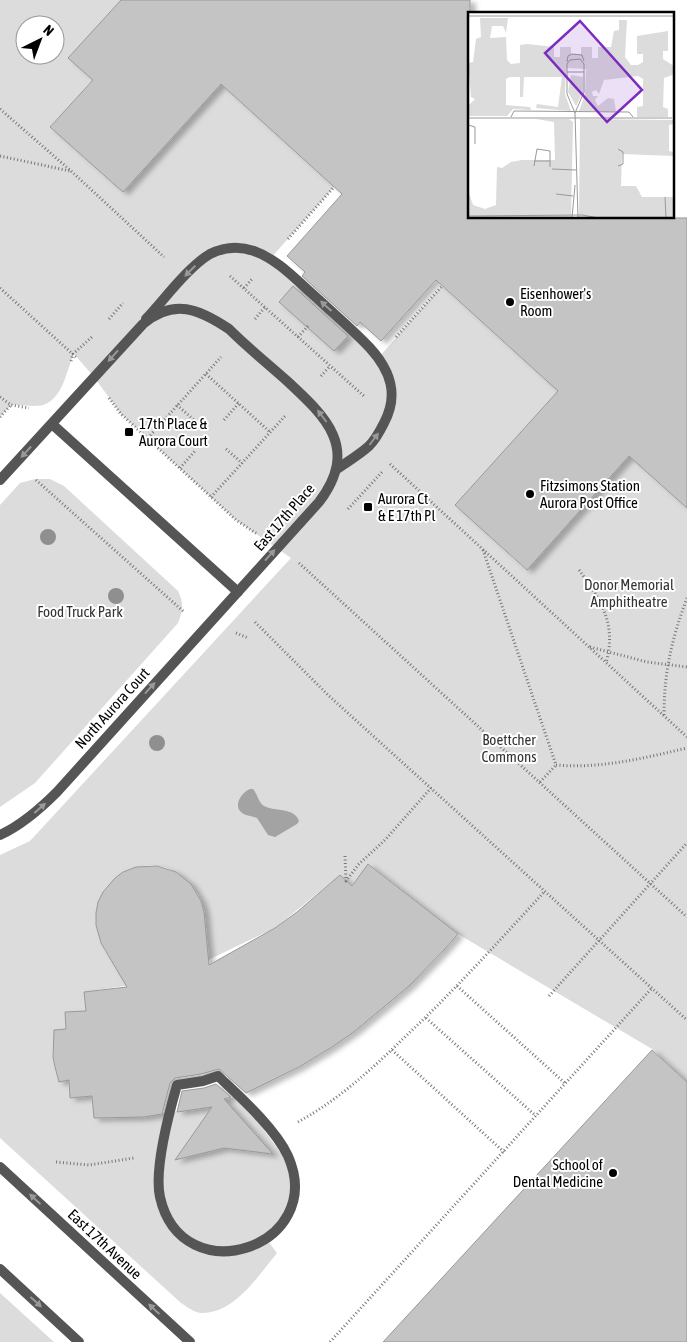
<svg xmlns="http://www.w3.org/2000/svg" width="687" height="1342" font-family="'Asap Condensed',sans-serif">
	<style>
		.green { fill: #dcdcdc; fill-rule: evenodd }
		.water { fill: #a3a3a3 }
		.building { fill: #c4c4c4; stroke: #999; filter: url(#shadow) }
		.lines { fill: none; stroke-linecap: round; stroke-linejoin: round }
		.path { stroke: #777; stroke-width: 3; stroke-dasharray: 1 2.5; stroke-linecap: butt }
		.lane { stroke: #555; stroke-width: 10 }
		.street { stroke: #555; stroke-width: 10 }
		.tree { fill: #8f8f8f }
		.oneway { fill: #999 }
		.poi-dot { fill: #000; stroke: #fff; stroke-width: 2 }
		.labels { text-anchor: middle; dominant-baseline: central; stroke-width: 4; stroke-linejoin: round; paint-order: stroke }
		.poi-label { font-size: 15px; fill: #000; stroke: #fff; text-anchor: start }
		.street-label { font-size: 15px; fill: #000; stroke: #fff }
		.park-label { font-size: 15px; fill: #333; stroke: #fff }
		.inset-road { fill: none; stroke: #999; stroke-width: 1 }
		.view { fill: #7b2cbf; fill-opacity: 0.15; stroke: #7b2cbf; stroke-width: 2.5 }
		.inset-edge { fill: none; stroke: #000; stroke-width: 2.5 }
	</style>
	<defs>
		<filter id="shadow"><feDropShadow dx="5.5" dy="3" stdDeviation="2.5" flood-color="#0004"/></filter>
	</defs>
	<rect width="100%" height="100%" fill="#fff"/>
	<g class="green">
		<path d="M0 0H128L69 58 93 80 50 127 123 192 221 84 334 187 270 259 379 357 442 286 558 391 455 505 526 570 629 456 687 508V1082L652 1049 458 934 369 864 352 885 340 875 275 928 183 972C189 962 201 943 204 932 207 918 203 899 194 889 186 880 178 872 167 868 125 855 87 894 99 935 101 943 105 953 111 959 119 966 140 976 150 982L84 992 86 1011 65 1012 66 1029 55 1030 53 1057 59 1081 69 1080 70 1098 92 1096 94 1118 169 1113 239 1096 292 1168 294 1192 280 1226 268 1241 277 1253C258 1276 235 1313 202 1313 195 1313 187 1307 181 1303L0 1138V855L30 841 291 558 236 520 121 414 94 377 74 354C66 370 64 398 43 405 36 407 19 405 11 405L0 417ZM25 25H55V55H25Z"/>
		<path d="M35 479H50L64 486 178 591C184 603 183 611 178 623L35 783 0 807V505L20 483Z"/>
		<polygon points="0,1293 54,1342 0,1342"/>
	</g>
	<path class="water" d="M250 789H253C258 795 258 802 264 806 276 812 294 807 299 821L297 824 275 837 268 835 257 818C252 816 245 816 241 812 233 805 242 792 250 789Z"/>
	<g class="building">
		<polygon points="121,0 470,0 470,218 687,218 687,508 629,456 527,570 455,505 558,391 436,280 381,341 360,322 357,326 302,276 305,272 287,256 342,194 221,84 123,192 50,127 93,80 68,58"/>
		<polygon points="293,286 348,336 334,351 279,302"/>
		<polygon points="368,864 458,934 444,950 409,986 355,1031 332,1047 299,1067 246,1093 219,1069 201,1074 175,1078 170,1083 162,1114 144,1117 94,1118 92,1096 70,1098 69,1080 59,1082 55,1067 53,1057 54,1030 66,1029 65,1012 86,1011 84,992 127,987 101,943 96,925 96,913 98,902 103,892 115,878 123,872 136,867 157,866 176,872 191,884 201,901 204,912 209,965 275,928 297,912 340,875 352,886"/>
		<polygon points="652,1050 687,1082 687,1342 383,1342"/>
		<polygon points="216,1084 231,1097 224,1099 273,1154 224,1148 175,1160 212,1107 177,1112 182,1091 204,1088"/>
	</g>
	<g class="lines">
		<g class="path">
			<polyline points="0,109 71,171 164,257"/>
			<polyline points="0,156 70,171"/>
			<polyline points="288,239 334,187"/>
			<polyline points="230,276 365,397"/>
			<polyline points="0,288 77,358"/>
			<polyline points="244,288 252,279"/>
			<polyline points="109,319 123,303"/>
			<polyline points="255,319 265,307"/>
			<polyline points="298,337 308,326"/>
			<polyline points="396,337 442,286"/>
			<polyline points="71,361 73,354 93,336"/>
			<polyline points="206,374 270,432"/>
			<polyline points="321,376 330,366"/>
			<polyline points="0,397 11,405 29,408"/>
			<polyline points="109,398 121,414 236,520 257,534"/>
			<polyline points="177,405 194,420"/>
			<polyline points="0,417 11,405"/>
			<polyline points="224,420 239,403"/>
			<polyline points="148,438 221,357"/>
			<polyline points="226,449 242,463"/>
			<polyline points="390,464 687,737"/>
			<polyline points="180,468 195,451"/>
			<polyline points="36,480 184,612"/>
			<polyline points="211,497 285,416"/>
			<polyline points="348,509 383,471"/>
			<polyline points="483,550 556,765"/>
			<polyline points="299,563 687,917"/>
			<path d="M579 570C601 600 617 624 606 663"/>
			<polyline points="255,622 329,696 687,1020"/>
			<polyline points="236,633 248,638"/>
			<polyline points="590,647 647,662 687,667"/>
			<path d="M664 715C664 672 672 638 687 598"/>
			<path d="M556 765C601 769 644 758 687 748"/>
			<polyline points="540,782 556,765"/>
			<polyline points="345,856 346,881 359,864 385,840 431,788"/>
			<polyline points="457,986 566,1084"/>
			<polyline points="549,996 687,843"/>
			<polyline points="426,1018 536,1116"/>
			<polyline points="392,1050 504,1152"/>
			<path d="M298 1122C340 1099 374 1067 408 1034 456 989 500 940 545 891"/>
			<polyline points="56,1162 89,1165 134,1158"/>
			<polyline points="330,1342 652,988"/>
		</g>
		<path class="lane" d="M146 319C164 300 188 267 210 254 224 247 240 246 254 251 279 260 298 282 318 299 335 315 354 331 370 348 391 371 399 395 384 423 380 431 375 440 369 446 359 455 347 462 337 469"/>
		<g class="street">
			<polyline points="52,424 238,592"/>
			<path d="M0 480 143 324C174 298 199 309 229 329 247 347 267 363 286 380 326 417 360 448 319 502L57 792C40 809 22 825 0 835"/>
			<path d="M218 1076C240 1097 275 1128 288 1156 328 1247 182 1295 160 1197 154 1170 169 1113 177 1085L203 1081Z"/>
			<polyline points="0,1167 190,1342"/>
			<polyline points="0,1269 79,1342"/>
		</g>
	</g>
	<g class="tree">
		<circle cx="48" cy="537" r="8"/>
		<circle cx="116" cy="596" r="8"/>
		<circle cx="157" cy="743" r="8"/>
	</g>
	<defs><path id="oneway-solid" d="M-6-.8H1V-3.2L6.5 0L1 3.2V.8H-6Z" transform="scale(1.25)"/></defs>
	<g class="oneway">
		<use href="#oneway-solid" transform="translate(190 271) rotate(135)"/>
		<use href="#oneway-solid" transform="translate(326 306) rotate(-138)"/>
		<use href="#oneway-solid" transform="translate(113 356) rotate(132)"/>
		<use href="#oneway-solid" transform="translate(322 416) rotate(-127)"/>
		<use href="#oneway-solid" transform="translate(374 439) rotate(-53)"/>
		<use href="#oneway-solid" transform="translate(26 452) rotate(133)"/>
		<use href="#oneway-solid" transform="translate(270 555) rotate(-48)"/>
		<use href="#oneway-solid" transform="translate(150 688) rotate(-48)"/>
		<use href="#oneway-solid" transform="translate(40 808) rotate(-41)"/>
		<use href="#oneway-solid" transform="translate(35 1199) rotate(-137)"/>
		<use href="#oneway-solid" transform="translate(36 1302) rotate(42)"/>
		<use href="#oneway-solid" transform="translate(154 1309) rotate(-137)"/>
	</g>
	<g class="poi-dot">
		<circle cx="510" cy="302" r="5"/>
		<rect x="124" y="427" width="10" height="10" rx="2.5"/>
		<circle cx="530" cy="494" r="5"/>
		<rect x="363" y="502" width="10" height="10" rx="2.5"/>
		<circle cx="613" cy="1173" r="5"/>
	</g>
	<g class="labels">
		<g class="poi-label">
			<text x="520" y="293">Eisenhower's<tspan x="520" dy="17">Room</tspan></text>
			<text x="139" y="423">17th Place &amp;<tspan x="139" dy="17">Aurora Court</tspan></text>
			<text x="540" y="485">Fitzsimons Station<tspan x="540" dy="17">Aurora Post Office</tspan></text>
			<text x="378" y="498">Aurora Ct<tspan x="378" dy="17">&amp; E 17th Pl</tspan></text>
			<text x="603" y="1164" text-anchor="end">School of<tspan x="603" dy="17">Dental Medicine</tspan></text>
		</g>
		<g class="street-label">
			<text transform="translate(284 517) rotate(-49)">East 17th Place</text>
			<text transform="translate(112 708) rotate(-48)">North Aurora Court</text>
			<text transform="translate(105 1244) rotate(43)">East 17th Avenue</text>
		</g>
		<g class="park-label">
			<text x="629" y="584">Donor Memorial<tspan x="629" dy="17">Amphitheatre</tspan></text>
			<text x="80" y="611">Food Truck Park</text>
			<text x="509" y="739">Boettcher<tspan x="509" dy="17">Commons</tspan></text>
		</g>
	</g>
	<g transform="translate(468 12)">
		<rect width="206" height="206" fill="#fff"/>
		<path d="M12 6H40L38 21 35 14H24L22 26 38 25 39 48 43 52 52 51V33L59 32 86 35V45H92V35H103V42H113V35H124V46H130V35H143L146 19 151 18V8H159L157 45 163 53H170L175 50V42H169V24L200 19V39H195V47L206 54 207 62 196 66 195 95 200 97V105H169V95L175 94V67L170 64 136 68 131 82 128 78 124 80 125 84H130L127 88 130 94 140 86 146 87 148 99H111L117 83 118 57 98 56 97 82 103 99 68 96 69 92 90 95 94 65H56L55 85H52V65H42L38 67V93L62 95 63 98 45 97 39 104H0V94L7 87 3 85 0 51 5 50 8 27 13 25ZM103 63 115 65V80L108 94 100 80ZM68 107H101L105 110 103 206H0V178L5 193 17 197 28 193 29 155 34 156 43 150 54 148H87L86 110ZM112 107 206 108V112L201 113V139L206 140V144L154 142 153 174H168L174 185H206V206H111Z" fill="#dcdcdc"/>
		<path class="inset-road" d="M0 4H207M99 50 100 44 104 42 114 43 116 49M99 60H116M107 101 116 80V52L112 47 102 48 99 52V82L107 101 110 206M43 105 46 99 161 100 165 105M0 106H204M0 113 7 115V132M66 149H82M66 154 69 137 82 139V155M150 154 155 152V140L150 137M84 157 108 158M88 182 105 184M197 185 198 206M0 204 114 203 131 206M104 206 107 173"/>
		<path class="view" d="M112 9 174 78 139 110 77 41Z"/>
		<rect width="206" height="206" class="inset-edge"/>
	</g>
	<g transform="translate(40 40) rotate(42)"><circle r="24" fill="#ffffff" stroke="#999999"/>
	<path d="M0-4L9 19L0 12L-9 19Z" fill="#000000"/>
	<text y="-8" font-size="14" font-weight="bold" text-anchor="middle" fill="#000000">N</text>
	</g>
</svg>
